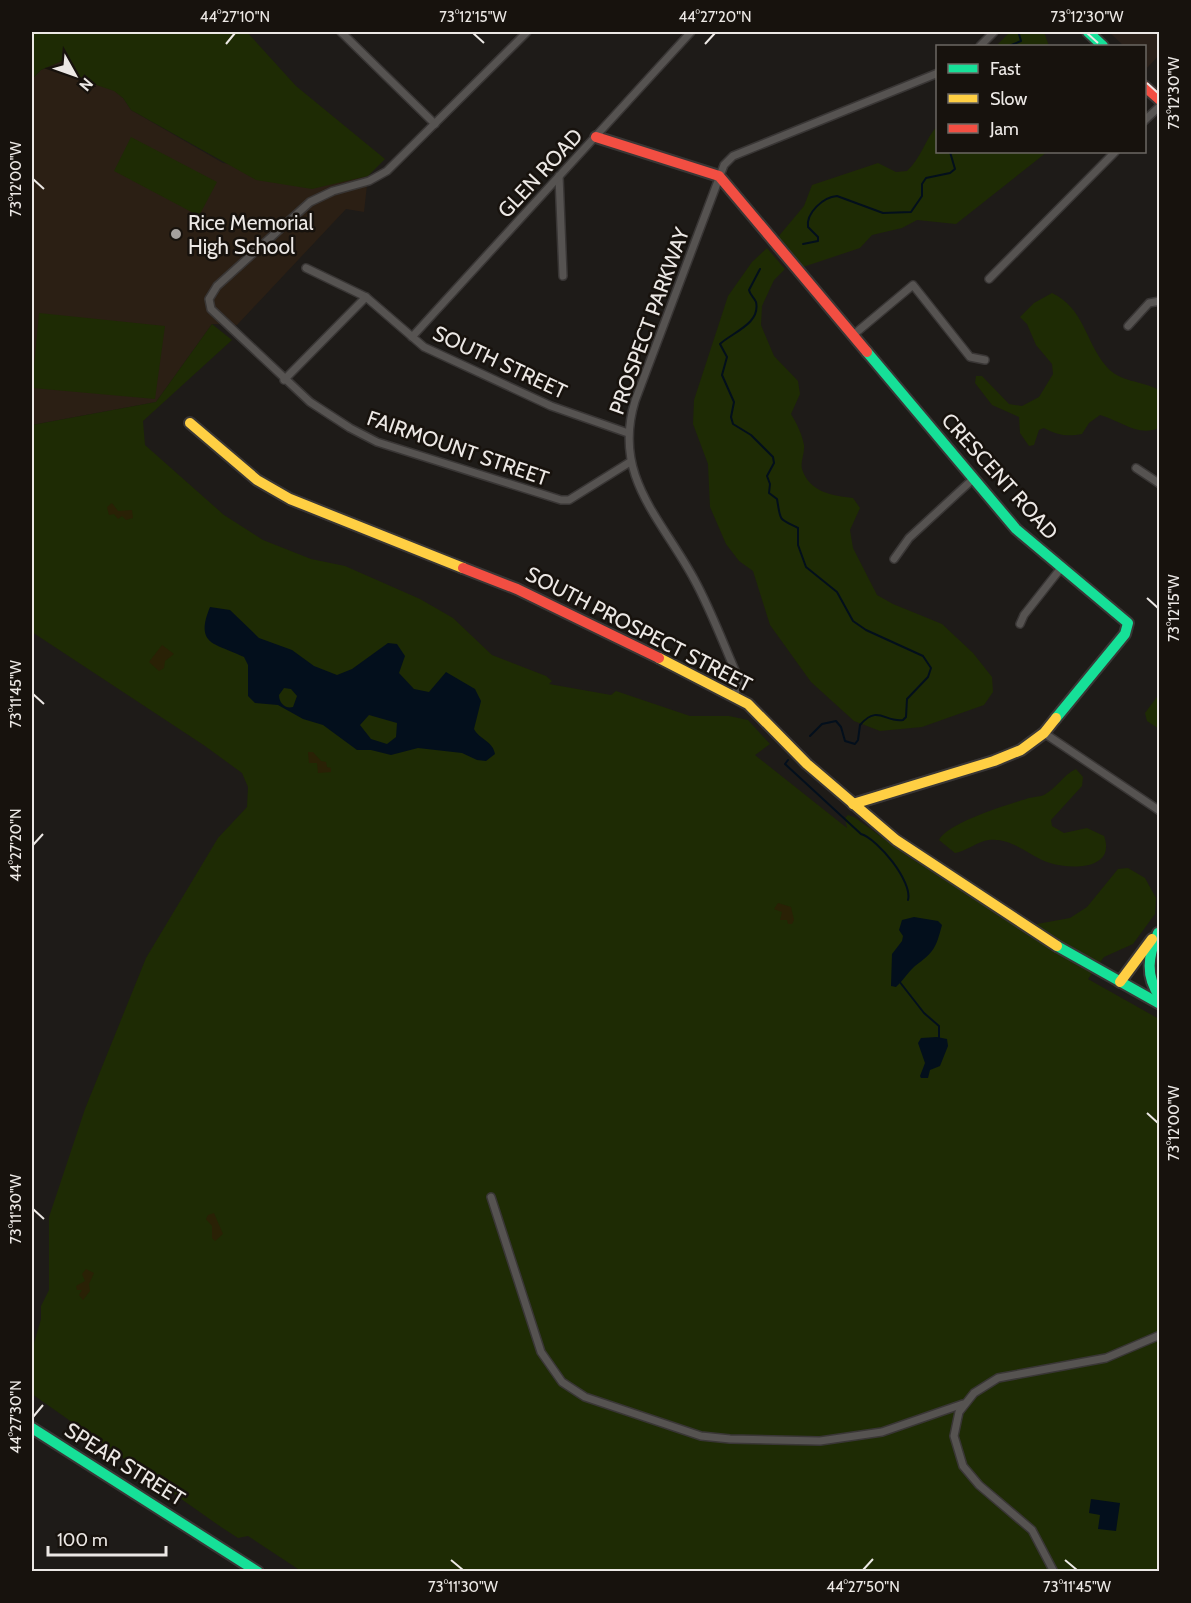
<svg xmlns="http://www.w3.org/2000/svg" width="1191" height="1603" font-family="Cabin,sans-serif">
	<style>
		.built { fill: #2a2019 }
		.education { fill: #2b1f14 }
		.green { fill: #1e2b04 }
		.sand { fill: #292105 }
		.water { fill: #030f1c; fill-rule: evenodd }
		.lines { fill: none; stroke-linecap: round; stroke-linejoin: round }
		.stream { stroke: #030f1c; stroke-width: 2 }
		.street-casing { stroke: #393635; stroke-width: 10 }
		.fast-casing { stroke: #393635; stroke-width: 14 }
		.slow-casing { stroke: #393635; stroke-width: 14 }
		.jam-casing { stroke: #393635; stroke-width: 14 }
		.street { stroke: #565351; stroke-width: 7 }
		.fast { stroke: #16e098; stroke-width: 10 }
		.slow { stroke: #ffcf43; stroke-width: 10 }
		.jam { stroke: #f24e42; stroke-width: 10 }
		.ticks { fill: none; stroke: #ece8e5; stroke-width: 2 }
		.poi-dot { fill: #a4a09d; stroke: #17120d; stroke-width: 2 }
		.labels { text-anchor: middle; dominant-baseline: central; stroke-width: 5; stroke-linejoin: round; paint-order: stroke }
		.street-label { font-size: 21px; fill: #ece8e5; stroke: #17120d }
		.poi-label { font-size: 21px; fill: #ece8e5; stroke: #17120d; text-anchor: start }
		.neatline { fill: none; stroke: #ece8e5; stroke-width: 2 }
		.ticks-label { font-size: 15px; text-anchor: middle; fill: #ece8e5 }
	</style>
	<rect width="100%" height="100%" fill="#1e1b18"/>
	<polygon class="built" points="1109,32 1159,32 1159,55 1147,68 1144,46 1124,46"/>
	<polygon class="education" points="62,61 76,78 114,90 123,98 131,110 223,163 343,181 368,176 364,212 346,209 237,325 212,324 156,402 32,425 32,79 41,70"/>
	<g class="green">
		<polygon points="32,32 247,32 296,86 385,159 368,176 312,189 256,180 131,110 123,98 114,91 76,78 62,61 41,70 32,79"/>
		<polygon points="1010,32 1044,32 1049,46 996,46"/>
		<path d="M937 126 938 152H1047L956 224 917 220 902 228 872 235 860 248 803 267 778 237 804 206 812 185 878 163 896 172 907 171C921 158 925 140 937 126Z"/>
		<polygon points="131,137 217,182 199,216 114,171"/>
		<path d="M767 248 785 269 774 280 762 306 761 325 774 356 798 381 800 394 791 414C797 424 802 434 804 445 805 453 800 462 802 469 809 492 833 496 853 498L860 508 850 530 853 548 877 595 893 604 942 624 973 653 992 677 993 692 984 705 922 727 880 731 854 721 811 682 770 625 753 571 739 561 726 544 710 507 708 464 693 424 694 400 728 296 752 262Z"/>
		<path d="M1052 293C1084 308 1085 341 1106 366 1120 383 1141 380 1159 390V428C1138 437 1121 421 1100 415L1089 423 1082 434C1067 437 1057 435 1044 428L1039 430 1034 445 1029 446 1020 433 1019 417 992 405 975 383 976 376H982L1009 404 1022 406 1039 397 1053 374 1052 364 1036 345 1027 324 1020 317 1034 303Z"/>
		<polygon points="39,313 165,326 155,399 32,388"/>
		<polygon points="212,324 232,340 143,421 145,445 224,515 263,540 311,559 345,566 420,599 453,618 492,655 546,676 552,681 549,684 611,695 616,691 690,716 729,716 748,720 770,744 755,755 847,828 845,818 848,815 854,817 912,859 1014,924 1037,924 1070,918 1087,907 1118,869 1128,868 1145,878 1156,898 1155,914 1133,944 1104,957 1088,979 1159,1019 1159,1571 301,1571 248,1536 238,1538 221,1527 32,1394 32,1350 41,1319 41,1306 49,1290 49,1217 85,1109 146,958 218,838 247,807 248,787 242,773 205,746 32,632 32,425 156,402"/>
		<polygon points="1159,694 1159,729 1147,721 1145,713"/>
		<path d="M1076 769 1083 777 1082 786 1051 820 1052 826 1064 833 1087 828 1104 836C1116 869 1073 870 1050 863 1030 857 1012 837 989 840 978 841 967 851 955 853L939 840C947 823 1006 805 1026 799 1031 797 1039 797 1044 795 1057 788 1063 775 1076 769Z"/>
	</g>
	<g class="sand">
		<polygon points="112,503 118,511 132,510 133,518 126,520 122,516 118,519 114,514 109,515 107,507"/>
		<polygon points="162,645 174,654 165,661 164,668 159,671 149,662"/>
		<polygon points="308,752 313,752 321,761 326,762 327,767 331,768 331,772 318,773 317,763 309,763"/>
		<polygon points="778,903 791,907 794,920 792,924 788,924 787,920 780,920 782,912 774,909"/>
		<polygon points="214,1213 223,1234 215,1241 212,1238 212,1226 206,1219 208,1215"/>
		<polygon points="86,1269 94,1273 89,1284 90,1291 83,1300 79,1295 82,1290 77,1290 76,1286 85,1281 82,1274"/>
	</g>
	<g class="water">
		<path d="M210 607 230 610 259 638 292 650 314 666 337 675 352 669 388 643 397 644 405 656 399 673 414 689 429 692 446 672 475 689 481 701 474 729C480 740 493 741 495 754L486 761 477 760 462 753 418 748 391 755 371 750H357L323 725 303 719 278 705 255 703 248 696V665L244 657C216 643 194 646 210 607ZM284 688 291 689 297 696 293 707C285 709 279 703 279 695ZM369 715 397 723 396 737 387 744 371 739 360 725Z"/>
		<path d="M914 917 938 921 942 925C936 948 934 952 915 966 908 972 903 981 896 987L891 986 892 954 902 941 903 936 899 930 902 920Z"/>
		<polygon points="937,1037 947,1039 948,1046 940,1066 930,1070 928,1078 921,1078 920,1076 925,1063 918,1043 921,1038"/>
		<polygon points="1091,1499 1120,1503 1116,1531 1098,1529 1100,1515 1089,1513"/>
	</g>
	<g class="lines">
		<g class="stream">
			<polyline points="1009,46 1021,41 1019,34"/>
			<path d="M803 244 818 241V237L808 227C806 213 823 197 837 196L883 213 911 212 922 196V184L926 178 950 173 955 169 950 152"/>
			<path d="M760 269 749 290C750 295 754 297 756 302 761 324 731 333 720 344L727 357 722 375 734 402 731 417 733 424 751 435 773 457 774 463 767 476 770 484 769 493 777 499C781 522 778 518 798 528V545L806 567 837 592 853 621 866 630 923 656 931 668 928 677 907 699 906 717 903 720C885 723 878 704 860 725L858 740 855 744 845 741 841 727 836 721 822 724 810 736"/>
			<path d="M788 760 785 764 861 834C878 839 913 882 908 900"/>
			<polyline points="899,981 924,1013 939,1026 939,1038"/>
		</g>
		<g class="street-casing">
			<g id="street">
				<polyline points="341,32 435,124"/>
				<polyline points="527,32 387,171 369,181 333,191 310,202 217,286 209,299 211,309 310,402 350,428 377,442 561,500 569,500 630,462"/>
				<polyline points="980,46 994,32"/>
				<polyline points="1144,121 1160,106"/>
				<polyline points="559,176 563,276"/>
				<polyline points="306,268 366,297 424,347 551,406 628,433"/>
				<polyline points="989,279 1115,152"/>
				<polyline points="1128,326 1149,303 1160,301"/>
				<polyline points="852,336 913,285 970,357 985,360"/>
				<polyline points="412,337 691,32"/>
				<polyline points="284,380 366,297"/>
				<polyline points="1136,468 1160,484"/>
				<polyline points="894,559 909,538 973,479"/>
				<polyline points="1020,624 1024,615 1061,568"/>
				<path d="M733 697 739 685 737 675C723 643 711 610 694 579 661 518 612 476 635 401L724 165 733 156 938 73"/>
				<polyline points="1044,733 1160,811"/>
				<polyline points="491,1197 541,1352 562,1382 585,1397 701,1436 730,1439 820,1441 882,1432 963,1404"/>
				<polyline points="1054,1572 1032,1530 979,1485 963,1466 954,1436 959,1412 974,1393 998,1378 1106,1358 1160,1335"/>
			</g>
		</g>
		<g class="fast-casing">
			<g id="fast">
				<polyline points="1088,32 1103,46"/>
				<polyline points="867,352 1016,529 1128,623 1125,634 1056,718"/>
				<path d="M1158 933C1148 956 1145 976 1160 997"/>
				<polyline points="1057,946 1160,1004"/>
				<polyline points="32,1428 258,1572"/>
			</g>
		</g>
		<g class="slow-casing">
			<g id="slow">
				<polyline points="190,423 257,480 290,499 463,568"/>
				<polyline points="659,658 748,704 807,764 896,840 1057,946"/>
				<polyline points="853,804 994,761 1021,750 1044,733 1056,718"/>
				<polyline points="1120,982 1152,939"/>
			</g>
		</g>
		<g class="jam-casing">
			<g id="jam">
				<polyline points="1144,86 1160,100"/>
				<polyline points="596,137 719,176 867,352"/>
				<polyline points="463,568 517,589 659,658"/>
			</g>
		</g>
		<use href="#street" class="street"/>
		<use href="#fast" class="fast"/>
		<use href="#slow" class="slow"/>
		<use href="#jam" class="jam"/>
	</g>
	<path class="ticks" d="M473 33 484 43M1087 33 1098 43M226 44 235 33M705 44 715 33M1147 83 1158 93M33 179 44 189M1147 598 1158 608M33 694 44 704M33 845 43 834M1147 1113 1158 1123M33 1209 44 1219M33 1417 43 1405M451 1560 463 1570M1065 1560 1077 1570M863 1570 873 1559"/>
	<circle class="poi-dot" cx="176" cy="234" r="6"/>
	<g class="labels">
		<g class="street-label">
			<text transform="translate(540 173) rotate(-47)">GLEN ROAD</text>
			<text transform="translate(649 321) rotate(-70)">PROSPECT PARKWAY</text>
			<text transform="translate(500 362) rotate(25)">SOUTH STREET</text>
			<text transform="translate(458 448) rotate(19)">FAIRMOUNT STREET</text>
			<text transform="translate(1000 476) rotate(48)">CRESCENT ROAD</text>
			<text transform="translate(639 629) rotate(27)">SOUTH PROSPECT STREET</text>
			<text transform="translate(125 1464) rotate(32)">SPEAR STREET</text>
		</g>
		<g class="poi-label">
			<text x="188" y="222">Rice Memorial<tspan x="188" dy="24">High School</tspan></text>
		</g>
	</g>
	<rect width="1191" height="1603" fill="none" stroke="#17120d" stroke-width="66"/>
	<rect x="936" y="45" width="210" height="108" fill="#17120d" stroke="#6c6863" stroke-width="1.5"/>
	<rect x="948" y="64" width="30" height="9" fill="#16e098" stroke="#6c6863" stroke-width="1.5"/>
	<text x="990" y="75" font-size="18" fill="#ece8e5">Fast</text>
	<rect x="948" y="94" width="30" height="9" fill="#ffcf43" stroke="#6c6863" stroke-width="1.5"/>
	<text x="990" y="105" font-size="18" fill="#ece8e5">Slow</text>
	<rect x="948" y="124" width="30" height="9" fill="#f24e42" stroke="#6c6863" stroke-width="1.5"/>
	<text x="990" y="135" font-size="18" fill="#ece8e5">Jam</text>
	<g transform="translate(75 75) rotate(130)" stroke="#17120d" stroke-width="4.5" paint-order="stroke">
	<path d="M0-4.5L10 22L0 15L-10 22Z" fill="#ece8e5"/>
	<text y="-9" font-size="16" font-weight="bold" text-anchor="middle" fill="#ece8e5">N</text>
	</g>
	<path d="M48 1546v9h118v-9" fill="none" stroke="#ece8e5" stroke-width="3"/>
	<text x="57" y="1546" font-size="18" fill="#ece8e5" stroke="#17120d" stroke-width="4.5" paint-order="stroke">100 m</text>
	<rect x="33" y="33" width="1125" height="1537" class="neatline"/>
	<g class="ticks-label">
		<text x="235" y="22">44°27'10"N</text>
		<text x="473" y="22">73°12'15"W</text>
		<text x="715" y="22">44°27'20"N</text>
		<text x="1087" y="22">73°12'30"W</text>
		<text transform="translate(1174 93) rotate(-90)" y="5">73°12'30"W</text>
		<text transform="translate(16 179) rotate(-90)" y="5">73°12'00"W</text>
		<text transform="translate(1174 608) rotate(-90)" y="5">73°12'15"W</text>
		<text transform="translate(16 694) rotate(-90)" y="5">73°11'45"W</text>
		<text transform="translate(16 845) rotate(-90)" y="5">44°27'20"N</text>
		<text transform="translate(1174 1123) rotate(-90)" y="5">73°12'00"W</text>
		<text transform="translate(16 1209) rotate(-90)" y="5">73°11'30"W</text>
		<text transform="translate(16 1417) rotate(-90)" y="5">44°27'30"N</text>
		<text x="463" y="1592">73°11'30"W</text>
		<text x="863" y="1592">44°27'50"N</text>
		<text x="1077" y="1592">73°11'45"W</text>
	</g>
</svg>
